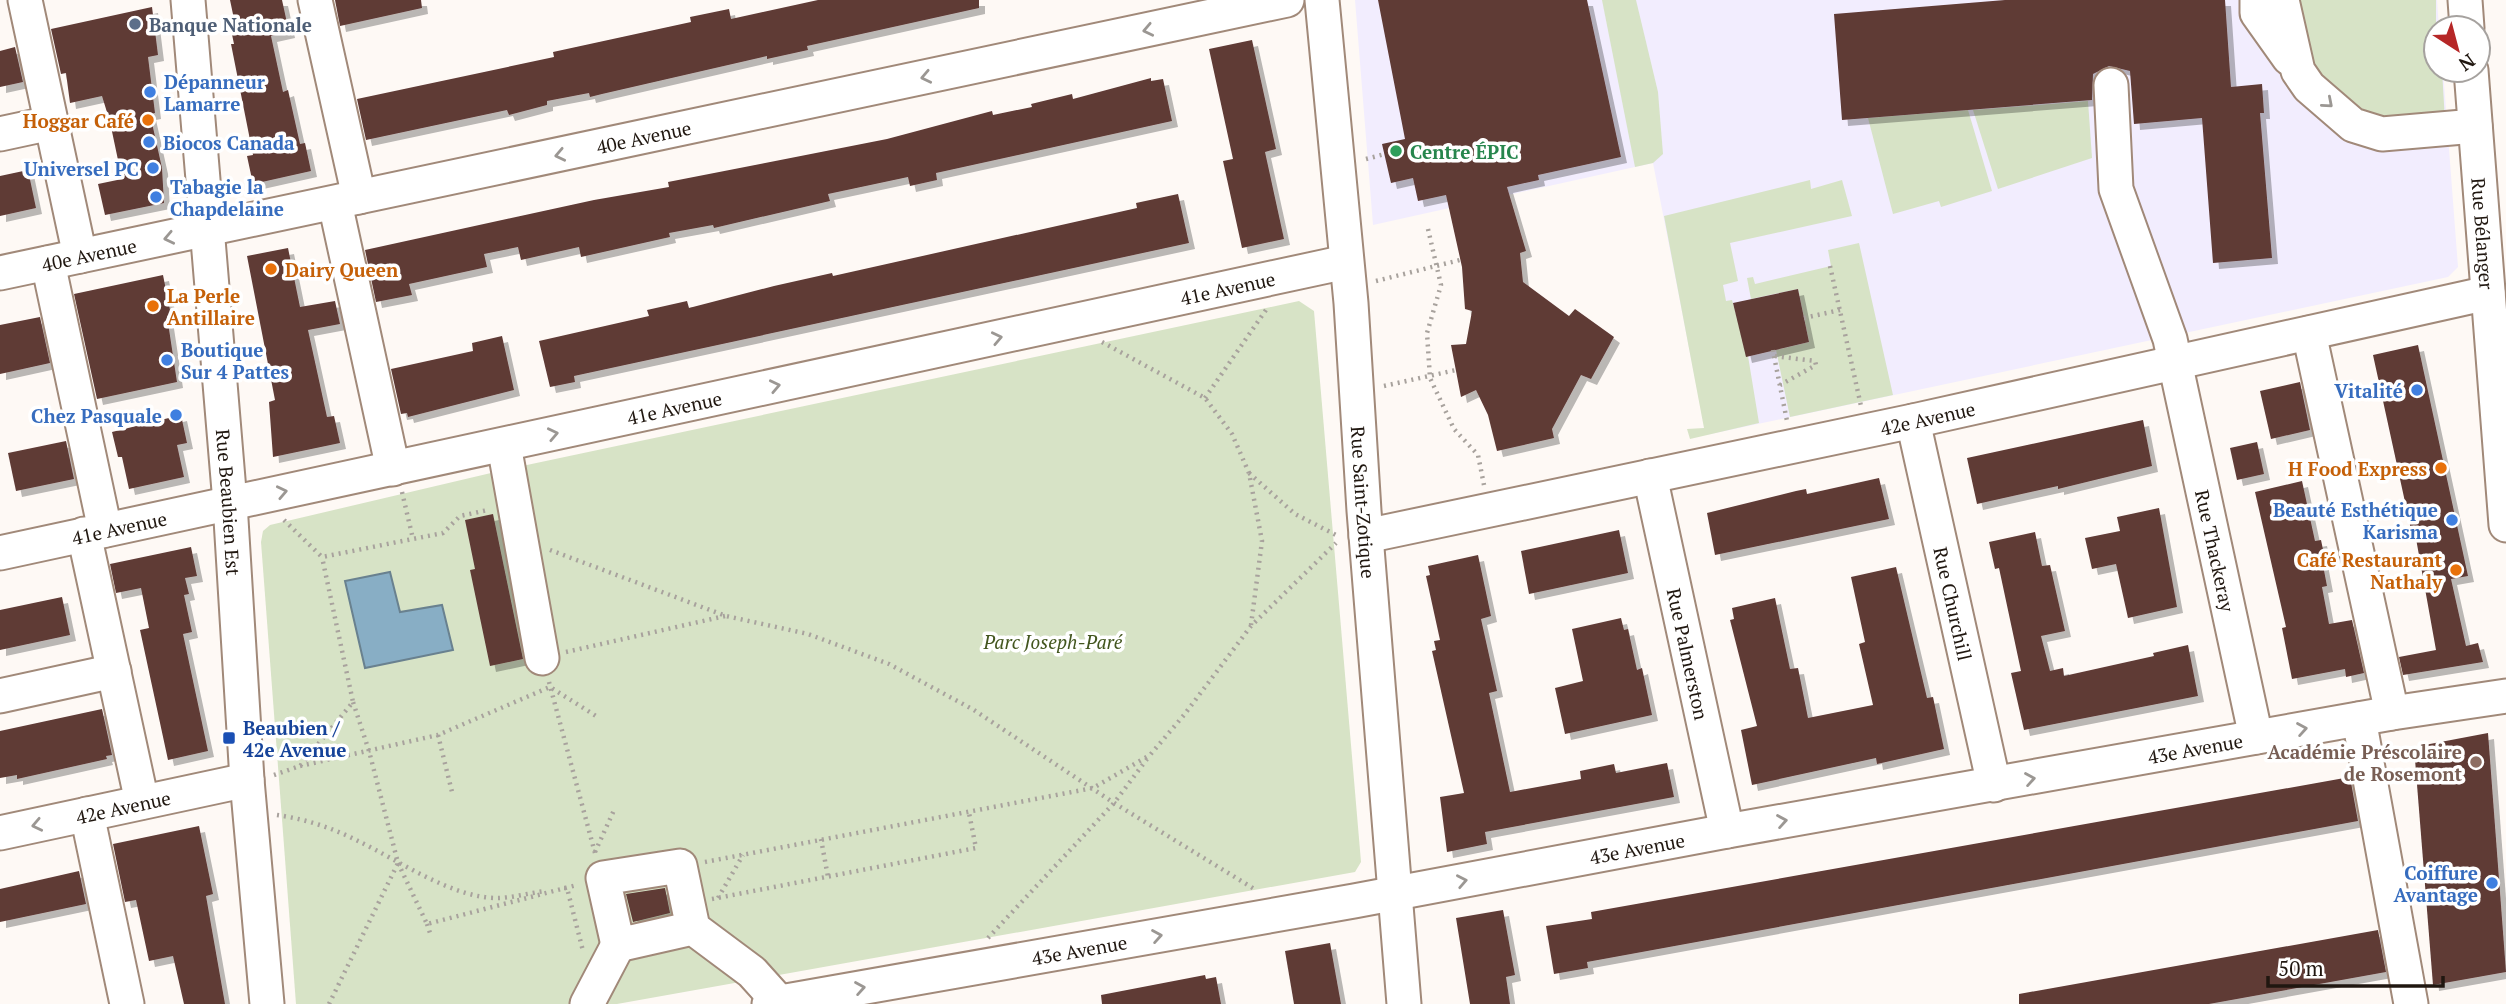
<svg xmlns="http://www.w3.org/2000/svg" width="2506" height="1004" font-family="'PT Serif',serif">
	<style>
		.medical { fill: #f2edfe }
		.green { fill: #d7e3c6 }
		.water { fill: #88aec5; stroke: #69818f; stroke-width: 2 }
		.building { fill: #5f3a36; filter: url(#shadow) }
		.lines { fill: none; stroke-linecap: round; stroke-linejoin: round }
		.minor-casing { stroke: #a18979; stroke-width: 37 }
		.path { stroke: #a8a29d; stroke-width: 4.5; stroke-dasharray: 2 5; stroke-linecap: butt }
		.minor { stroke: #fff; stroke-width: 33 }
		.oneway { stroke: #9b9793 }
		.service-dot { fill: #5c6f8a; stroke: #fff; stroke-width: 2.5 }
		.shop-dot { fill: #3f7fe0; stroke: #fff; stroke-width: 2.5 }
		.food-dot { fill: #e8710a; stroke: #fff; stroke-width: 2.5 }
		.leisure-dot { fill: #2e9e5b; stroke: #fff; stroke-width: 2.5 }
		.transit-dot { fill: #1a4fb4; stroke: #fff; stroke-width: 2.5 }
		.education-dot { fill: #8d6e63; stroke: #fff; stroke-width: 2.5 }
		.labels { text-anchor: middle; dominant-baseline: central; stroke-width: 7; stroke-linejoin: round; paint-order: stroke }
		.service-label { font-size: 19px; font-weight: bold; fill: #4e5e75; stroke: #fff; text-anchor: start }
		.shop-label { font-size: 19px; font-weight: bold; fill: #366cbe; stroke: #fff; text-anchor: end }
		.food-label { font-size: 19px; font-weight: bold; fill: #c56008; stroke: #fff; text-anchor: end }
		.street-label { font-size: 19px; fill: #201710; stroke: #fff }
		.leisure-label { font-size: 19px; font-weight: bold; fill: #27864d; stroke: #fff; text-anchor: start }
		.park-label { font-size: 19px; font-style: italic; fill: #43561f; stroke: #fff }
		.transit-label { font-size: 19px; font-weight: bold; fill: #164399; stroke: #fff; text-anchor: start }
		.education-label { font-size: 19px; font-weight: bold; fill: #785e54; stroke: #fff; text-anchor: end }
	</style>
	<defs>
		<filter id="shadow"><feDropShadow dx="6" dy="6" stdDeviation="0" flood-color="#0004"/></filter>
	</defs>
	<rect width="100%" height="100%" fill="#fef9f5"/>
	<polygon class="medical" points="1355,0 2437,0 2439,28 2436,28 2436,70 2443,70 2458,267 2448,277 1706,435 1653,163 1373,225"/>
	<g class="green">
		<polygon points="1602,0 1636,0 1658,92 1663,154 1653,163 1635,167"/>
		<polygon points="2289,0 2436,0 2436,70 2442,70 2445,121 2375,125 2321,87"/>
		<polygon points="2088,101 2092,158 1998,189 1973,110"/>
		<polygon points="1968,110 1992,191 1941,207 1939,201 1893,214 1868,118"/>
		<polygon points="1810,180 1811,189 1842,180 1852,216 1730,243 1738,281 1723,285 1726,301 1732,300 1748,356 1759,423 1690,439 1687,429 1704,428 1664,216"/>
		<polygon points="1859,243 1893,395 1790,417 1776,350 1809,342 1798,289 1751,299 1747,278 1753,277 1755,284 1831,266 1828,250"/>
		<polygon points="1299,301 1314,311 1361,862 1355,872 617,1004 296,1004 261,542 263,531 270,525 508,469"/>
	</g>
	<polygon class="water" points="390,572 400,612 442,605 453,650 365,668 345,581"/>
	<g class="building">
		<polygon points="230,0 282,0 289,32 271,36 283,92 288,90 300,144 305,143 311,171 253,184 247,156 253,155 231,44 234,44 229,20 234,19"/>
		<polygon points="335,0 421,0 422,8 340,26"/>
		<polygon points="818,0 979,0 979,8 807,46 808,50 767,59 767,56 602,94 590,97 589,93 547,101 547,105 509,115 507,110 366,140 357,99 554,57 553,52 691,22 690,17 729,9 731,19"/>
		<polygon points="1378,0 1587,0 1621,157 1538,175 1539,180 1507,187 1526,251 1520,253 1523,282 1569,316 1575,309 1614,337 1591,379 1581,375 1552,429 1554,438 1497,451 1488,415 1476,390 1461,397 1451,345 1466,344 1472,311 1465,309 1462,267 1446,195 1418,201 1413,178 1391,183 1382,144 1405,139"/>
		<polygon points="2005,0 2225,0 2231,87 2262,84 2264,113 2260,113 2272,258 2213,263 2202,118 2134,124 2130,71 2109,66 2093,74 2092,100 1842,120 1834,14"/>
		<polygon points="152,7 158,55 148,57 155,113 150,114 162,168 164,203 105,215 98,184 122,179 110,122 102,96 70,103 66,73 61,74 51,29"/>
		<polygon points="1252,40 1276,149 1265,152 1284,239 1242,248 1223,161 1233,159 1209,49"/>
		<polygon points="15,47 23,82 0,87 0,51"/>
		<polygon points="1151,78 1151,81 1163,79 1172,121 936,173 937,180 910,186 908,177 828,194 830,201 714,228 713,225 669,233 670,237 581,257 579,247 521,260 518,247 484,254 487,267 409,284 412,295 376,302 365,250 594,200 669,187 668,182 887,139 992,111 993,115 1032,107 1031,104 1072,94 1073,99"/>
		<polygon points="28,170 36,208 0,216 0,176"/>
		<polygon points="1178,194 1189,243 574,376 575,382 550,387 539,341 649,316 647,310 687,301 689,308 774,286 832,273 833,276 1137,208 1136,203"/>
		<polygon points="288,248 300,307 335,301 340,324 308,330 327,417 334,416 340,443 273,457 269,402 275,400 247,256"/>
		<polygon points="163,275 171,315 167,316 177,382 97,399 74,294"/>
		<polygon points="1798,289 1809,342 1746,357 1733,303"/>
		<polygon points="40,317 50,363 0,374 0,325"/>
		<polygon points="502,336 514,390 408,417 407,413 401,414 391,369 473,351 472,343"/>
		<polygon points="2418,345 2468,576 2451,579 2466,646 2478,643 2483,662 2403,675 2399,657 2436,650 2415,533 2412,534 2373,355"/>
		<polygon points="2300,382 2310,430 2271,439 2260,391"/>
		<polygon points="181,415 187,443 177,445 184,477 129,489 122,457 118,457 112,432"/>
		<polygon points="2143,420 2152,466 2058,489 2058,486 1977,504 1967,458"/>
		<polygon points="66,441 74,479 16,491 8,453"/>
		<polygon points="2257,442 2264,474 2237,480 2230,448"/>
		<polygon points="1879,478 1889,519 1715,555 1707,513 1796,491 1806,489 1807,494"/>
		<polygon points="2302,481 2315,541 2321,540 2325,559 2322,560 2327,586 2322,587 2329,624 2352,620 2364,673 2346,677 2345,669 2292,679 2282,628 2286,627 2255,492"/>
		<polygon points="2159,508 2177,607 2128,618 2116,564 2092,569 2085,538 2120,531 2117,517"/>
		<polygon points="493,514 523,659 490,666 470,570 475,569 465,520"/>
		<polygon points="1619,530 1628,573 1529,594 1521,551"/>
		<polygon points="2035,532 2042,566 2050,565 2065,631 2041,636 2050,671 2063,668 2064,676 2154,656 2153,653 2188,645 2198,696 2024,730 2011,673 2021,671 1999,568 1995,569 1989,542"/>
		<polygon points="191,547 197,576 185,578 189,594 184,595 192,632 183,634 208,751 168,760 140,630 149,628 141,588 116,593 110,564"/>
		<polygon points="1478,555 1491,616 1481,619 1497,691 1489,693 1510,792 1581,779 1580,771 1614,764 1616,773 1667,763 1674,797 1485,832 1487,844 1447,852 1440,797 1464,793 1432,651 1436,650 1434,641 1440,640 1426,576 1430,575 1428,566"/>
		<polygon points="1896,567 1927,698 1933,697 1944,749 1877,764 1876,758 1752,785 1741,730 1757,726 1730,620 1734,619 1732,608 1775,598 1790,669 1798,668 1808,718 1873,705 1859,644 1865,642 1851,577"/>
		<polygon points="62,597 70,635 0,650 0,610"/>
		<polygon points="1621,618 1624,630 1628,629 1637,670 1642,668 1652,715 1565,734 1555,688 1583,681 1572,629"/>
		<polygon points="102,709 112,755 106,756 107,759 17,779 17,775 0,778 0,731"/>
		<polygon points="2488,733 2506,972 2433,985 2414,747"/>
		<polygon points="2350,777 2358,821 1587,962 1588,968 1554,974 1546,926 1592,919 1591,912"/>
		<polygon points="199,826 213,894 206,896 225,1004 184,1004 173,956 149,961 136,900 125,902 113,844"/>
		<polygon points="79,871 86,904 0,922 0,889"/>
		<polygon points="665,888 670,913 633,922 626,894"/>
		<polygon points="1503,910 1515,975 1506,977 1510,1004 1470,1004 1456,918"/>
		<polygon points="2378,930 2386,972 2209,1004 2019,1004 2019,994"/>
		<polygon points="1330,943 1341,1004 1294,1004 1285,951"/>
		<polygon points="1205,975 1206,979 1216,977 1221,1004 1102,1004 1101,995"/>
	</g>
	<g class="lines">
		<g class="minor-casing">
			<g id="minor">
				<polyline points="25,0 80,256"/>
				<path id="s1" d="M188 0 230 503 247 780 267 1004"/>
				<polyline points="315,0 359,197"/>
				<path id="s2" d="M1322 0 1351 303 1364 511 1404 1004"/>
				<polyline points="2257,0 2257,13 2289,58"/>
				<polyline points="2282,0 2298,71 2309,87 2353,125 2382,134 2475,126"/>
				<polyline points="2465,0 2467,28"/>
				<path id="s3" d="M2471 70 2506 525"/>
				<path id="s4" d="M2111 85 2116 189 2170 339 2256 737"/>
				<polyline points="0,134 51,123"/>
				<polyline points="335,203 393,469"/>
				<polyline points="48,263 105,530"/>
				<path id="s5" d="M0 273 1287 0"/>
				<polyline points="2309,333 2392,713"/>
				<path id="s6" d="M1913 421 1994 785"/>
				<polyline points="504,445 542,658"/>
				<path id="s7" d="M1650 476 1727 831"/>
				<polyline points="84,534 142,802"/>
				<path id="s8" d="M1366 536 1913 421 2488 293"/>
				<path id="s9" d="M0 553 1346 262"/>
				<polyline points="0,696 114,671"/>
				<polyline points="2359,719 2411,1004"/>
				<polyline points="87,814 127,1004"/>
				<path id="s10" d="M0 833 247 780"/>
				<polyline points="693,928 618,945 603,878 680,866 693,928 752,972 779,1002"/>
				<polyline points="587,1004 618,945"/>
				<path id="s11" d="M769 1004 1354 901 1727 831 2392 713 2506 696"/>
			</g>
		</g>
		<g class="path">
			<polyline points="1366,159 1385,154"/>
			<polyline points="1428,229 1441,285 1427,333 1430,378 1454,429 1478,455 1484,485"/>
			<polyline points="1830,266 1861,406"/>
			<polyline points="1376,281 1460,260"/>
			<polyline points="1804,318 1840,310"/>
			<polyline points="1102,342 1205,398 1232,434 1249,473 1262,541 1251,625"/>
			<polyline points="1773,350 1774,356 1815,361 1816,365 1780,385"/>
			<polyline points="1774,356 1787,421"/>
			<polyline points="1384,386 1456,370"/>
			<polyline points="1205,398 1268,307"/>
			<polyline points="1249,473 1295,514 1336,535"/>
			<polyline points="402,492 413,539"/>
			<polyline points="284,520 322,557 443,533 460,516 488,510"/>
			<polyline points="550,550 726,616 808,634 889,664 974,710 1114,803 1256,890"/>
			<polyline points="566,652 725,616"/>
			<polyline points="549,682 595,853"/>
			<polyline points="438,735 452,792"/>
			<polyline points="300,766 438,735 550,687 596,716"/>
			<polyline points="274,775 300,766 353,702 322,557"/>
			<path d="M277 815C305 819 333 828 358 841 398 860 452 898 497 898 512 898 529 893 545 891"/>
			<polyline points="821,839 828,877"/>
			<polyline points="595,852 615,808"/>
			<polyline points="705,862 1093,788 1150,755 1184,715 1251,626 1336,543"/>
			<polyline points="398,863 427,924 577,885"/>
			<polyline points="564,888 567,888 583,951"/>
			<polyline points="718,898 743,855"/>
			<polyline points="712,899 976,848 969,813"/>
			<polyline points="427,924 430,933"/>
			<polyline points="988,938 1114,803 1147,759"/>
			<polyline points="329,1004 398,863 369,751 353,702"/>
		</g>
		<use href="#minor" class="minor"/>
	</g>
	<defs><path id="oneway-chevron" d="M-2-3.5L2.5 0L-2 3.5" fill="none" stroke-width="1.6" stroke-linecap="round" stroke-linejoin="round" transform="scale(1.75)"/></defs>
	<g class="oneway">
		<use href="#oneway-chevron" transform="translate(1148 30) rotate(168)"/>
		<use href="#oneway-chevron" transform="translate(926 77) rotate(168)"/>
		<use href="#oneway-chevron" transform="translate(2328 103) rotate(41)"/>
		<use href="#oneway-chevron" transform="translate(560 155) rotate(168)"/>
		<use href="#oneway-chevron" transform="translate(169 238) rotate(168)"/>
		<use href="#oneway-chevron" transform="translate(997 338) rotate(-12)"/>
		<use href="#oneway-chevron" transform="translate(775 386) rotate(-12)"/>
		<use href="#oneway-chevron" transform="translate(553 434) rotate(-12)"/>
		<use href="#oneway-chevron" transform="translate(282 492) rotate(-12)"/>
		<use href="#oneway-chevron" transform="translate(2302 729) rotate(-10)"/>
		<use href="#oneway-chevron" transform="translate(2030 779) rotate(-10)"/>
		<use href="#oneway-chevron" transform="translate(1782 821) rotate(-10)"/>
		<use href="#oneway-chevron" transform="translate(37 825) rotate(168)"/>
		<use href="#oneway-chevron" transform="translate(1462 881) rotate(-11)"/>
		<use href="#oneway-chevron" transform="translate(1157 936) rotate(-10)"/>
		<use href="#oneway-chevron" transform="translate(860 988) rotate(-10)"/>
	</g>
	<circle class="service-dot" cx="135" cy="24" r="7"/>
	<g class="shop-dot">
		<circle cx="150" cy="92" r="7"/>
		<circle cx="149" cy="142" r="7"/>
		<circle cx="153" cy="168" r="7"/>
		<circle cx="156" cy="197" r="7"/>
		<circle cx="167" cy="360" r="7"/>
		<circle cx="2417" cy="390" r="7"/>
		<circle cx="176" cy="415" r="7"/>
		<circle cx="2452" cy="520" r="7"/>
		<circle cx="2492" cy="883" r="7"/>
	</g>
	<g class="food-dot">
		<circle cx="148" cy="120" r="7"/>
		<circle cx="271" cy="269" r="7"/>
		<circle cx="153" cy="306" r="7"/>
		<circle cx="2441" cy="468" r="7"/>
		<circle cx="2456" cy="570" r="7"/>
	</g>
	<circle class="leisure-dot" cx="1396" cy="151" r="7"/>
	<rect class="transit-dot" x="222" y="731" width="14" height="14" rx="3.5"/>
	<circle class="education-dot" cx="2476" cy="762" r="7"/>
	<g class="labels">
		<g class="service-label">
			<text x="149" y="24">Banque Nationale</text>
		</g>
		<g class="shop-label">
			<text x="164" y="81" text-anchor="start">Dépanneur<tspan x="164" dy="22">Lamarre</tspan></text>
			<text x="163" y="142" text-anchor="start">Biocos Canada</text>
			<text x="139" y="168">Universel PC</text>
			<text x="170" y="186" text-anchor="start">Tabagie la<tspan x="170" dy="22">Chapdelaine</tspan></text>
			<text x="181" y="349" text-anchor="start">Boutique<tspan x="181" dy="22">Sur 4 Pattes</tspan></text>
			<text x="2403" y="390">Vitalité</text>
			<text x="162" y="415">Chez Pasquale</text>
			<text x="2438" y="509">Beauté Esthétique<tspan x="2438" dy="22">Karisma</tspan></text>
			<text x="2478" y="872">Coiffure<tspan x="2478" dy="22">Avantage</tspan></text>
		</g>
		<g class="food-label">
			<text x="134" y="120">Hoggar Café</text>
			<text x="285" y="269" text-anchor="start">Dairy Queen</text>
			<text x="167" y="295" text-anchor="start">La Perle<tspan x="167" dy="22">Antillaire</tspan></text>
			<text x="2427" y="468">H Food Express</text>
			<text x="2442" y="559">Café Restaurant<tspan x="2442" dy="22">Nathaly</tspan></text>
		</g>
		<g class="street-label">
			<text stroke="none"><textPath href="#s5" startOffset="658">40e Avenue</textPath></text>
			<text stroke="none"><textPath href="#s3" startOffset="164">Rue Bélanger</textPath></text>
			<text stroke="none"><textPath href="#s5" startOffset="91">40e Avenue</textPath></text>
			<text stroke="none"><textPath href="#s9" startOffset="1256">41e Avenue</textPath></text>
			<text stroke="none"><textPath href="#s9" startOffset="690">41e Avenue</textPath></text>
			<text stroke="none"><textPath href="#s8" startOffset="574">42e Avenue</textPath></text>
			<text stroke="none"><textPath href="#s1" startOffset="504">Rue Beaubien Est</textPath></text>
			<text stroke="none"><textPath href="#s2" startOffset="504">Rue Saint-Zotique</textPath></text>
			<text stroke="none"><textPath href="#s9" startOffset="122">41e Avenue</textPath></text>
			<text stroke="none"><textPath href="#s4" startOffset="480">Rue Thackeray</textPath></text>
			<text stroke="none"><textPath href="#s6" startOffset="187">Rue Churchill</textPath></text>
			<text stroke="none"><textPath href="#s7" startOffset="182">Rue Palmerston</textPath></text>
			<text stroke="none"><textPath href="#s11" startOffset="1449">43e Avenue</textPath></text>
			<text stroke="none"><textPath href="#s10" startOffset="126">42e Avenue</textPath></text>
			<text stroke="none"><textPath href="#s11" startOffset="882">43e Avenue</textPath></text>
			<text stroke="none"><textPath href="#s11" startOffset="315">43e Avenue</textPath></text>
		</g>
		<g class="leisure-label">
			<text x="1410" y="151">Centre ÉPIC</text>
		</g>
		<g class="park-label">
			<text x="1053" y="641">Parc Joseph-Paré</text>
		</g>
		<g class="transit-label">
			<text x="243" y="727">Beaubien /<tspan x="243" dy="22">42e Avenue</tspan></text>
		</g>
		<g class="education-label">
			<text x="2462" y="751">Académie Préscolaire<tspan x="2462" dy="22">de Rosemont</tspan></text>
		</g>
	</g>
	<g transform="translate(2457 49) rotate(144)"><circle r="33" fill="#ffffff" stroke="#a6a29f" stroke-width="2"/>
	<path d="M0-5L12 26L0 18L-12 26Z" fill="#b62727"/>
	<text y="-10" font-size="19" font-weight="bold" text-anchor="middle" fill="#201710">N</text>
	</g>
	<path d="M2268 976v10h175v-10" fill="none" stroke="#201710" stroke-width="3.5"/>
	<text x="2278" y="976" font-size="21" fill="#201710" stroke="#ffffff" stroke-width="5" paint-order="stroke">50 m</text>
</svg>
